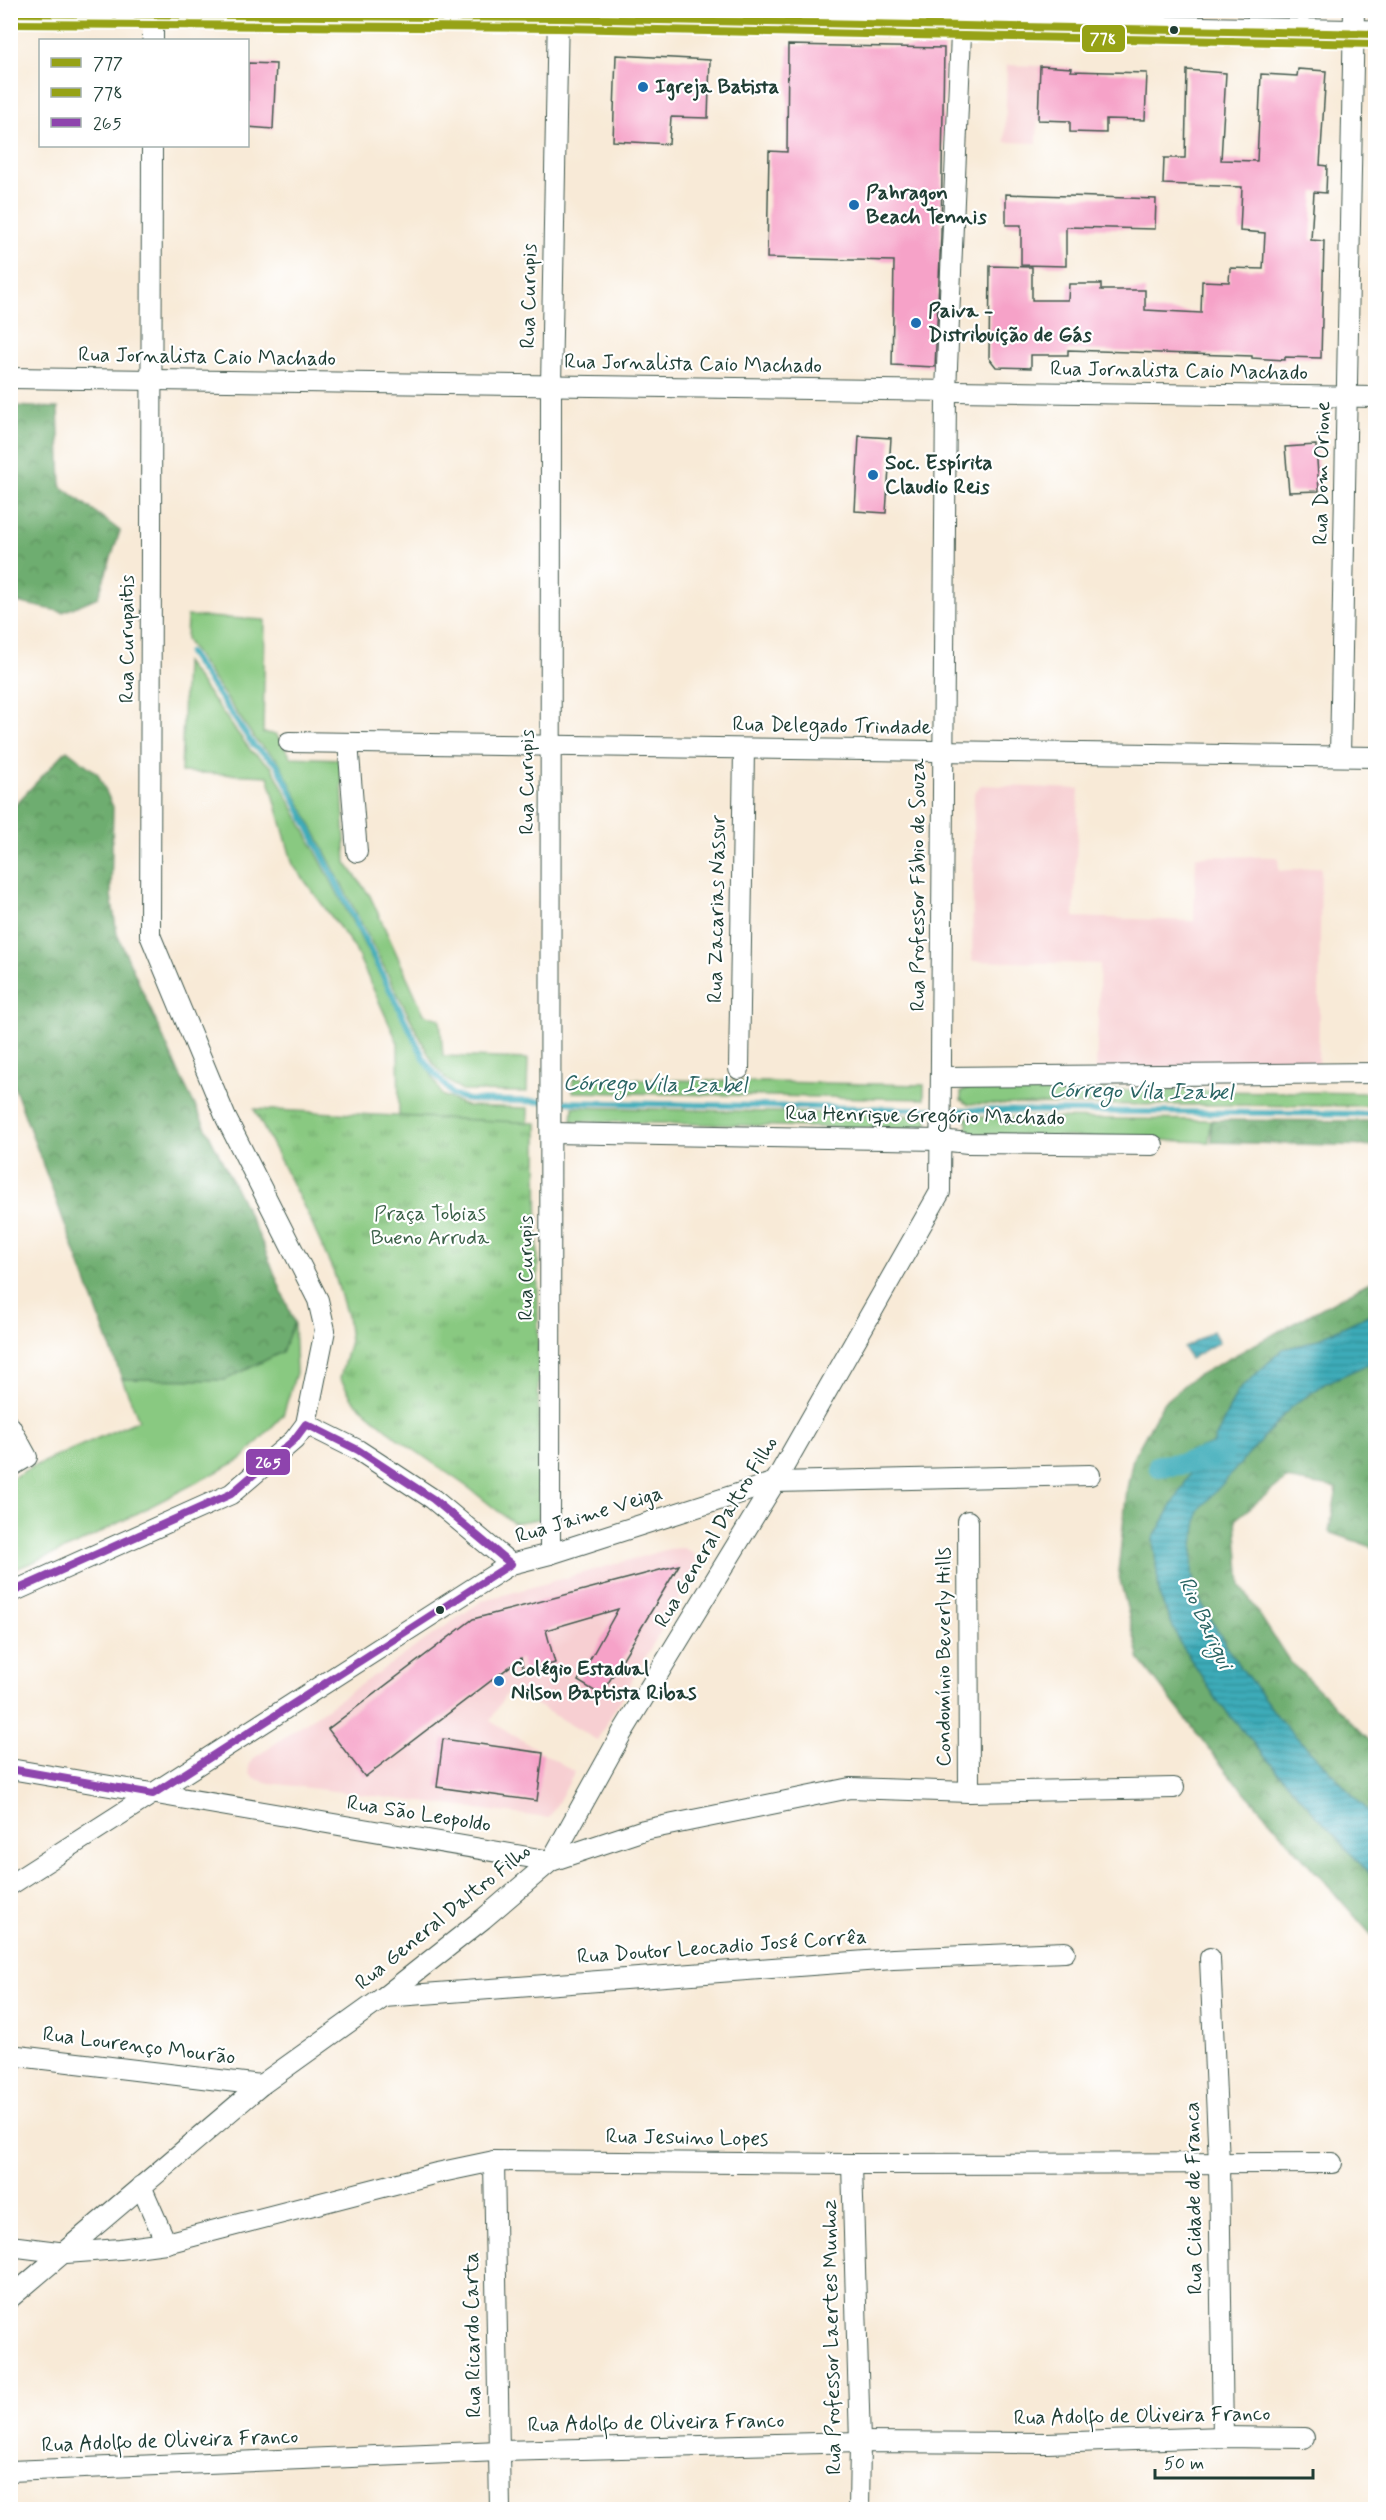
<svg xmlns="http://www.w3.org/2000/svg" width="1386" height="2520" font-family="Mynerve,sans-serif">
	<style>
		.built { fill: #f7cfd2 }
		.green { fill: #89c981; stroke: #54835a; stroke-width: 1.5 }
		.forest { fill: url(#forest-crowns); stroke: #467552; stroke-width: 1.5 }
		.park { fill: url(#park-tufts); stroke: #54835a; stroke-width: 1.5 }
		.water { fill: url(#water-rules); stroke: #2e7476; stroke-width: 1.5 }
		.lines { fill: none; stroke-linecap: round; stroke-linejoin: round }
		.stream { stroke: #3cacb9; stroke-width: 6 }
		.canal { stroke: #3cacb9; stroke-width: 22 }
		.building { fill: #f6a2c8 }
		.minor-casing { stroke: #40574c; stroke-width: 22 }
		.secondary-casing { stroke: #40574c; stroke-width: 29 }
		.minor { stroke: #fff; stroke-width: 20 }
		.secondary { stroke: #fff; stroke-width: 27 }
		.bus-1-casing { stroke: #fff; stroke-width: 12 }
		.bus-2-casing { stroke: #fff; stroke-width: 12 }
		.bus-3-casing { stroke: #fff; stroke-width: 12 }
		.bus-1 { stroke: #96a215; stroke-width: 8 }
		.bus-2 { stroke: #96a215; stroke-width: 8 }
		.bus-3 { stroke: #8e44ad; stroke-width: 8 }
		.bus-dot { fill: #1f3d34; stroke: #fff; stroke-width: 2 }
		.poi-dot { fill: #1f6fb2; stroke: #fff; stroke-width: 2 }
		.labels { text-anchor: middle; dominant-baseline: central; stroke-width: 4.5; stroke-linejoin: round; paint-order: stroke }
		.poi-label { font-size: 21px; font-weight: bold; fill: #1f3d34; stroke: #fff; text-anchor: start }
		.street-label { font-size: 21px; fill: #1f3d34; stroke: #fff }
		.park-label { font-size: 21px; fill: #3a6047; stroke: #fff }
		.water-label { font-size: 22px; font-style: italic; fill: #296463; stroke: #fff }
		.line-badge { stroke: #fff; stroke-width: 2 }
		.badge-label { font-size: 16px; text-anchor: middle; font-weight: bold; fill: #fff }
	</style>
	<defs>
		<pattern id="forest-crowns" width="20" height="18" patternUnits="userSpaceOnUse" patternTransform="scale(1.5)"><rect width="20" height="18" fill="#6ead6f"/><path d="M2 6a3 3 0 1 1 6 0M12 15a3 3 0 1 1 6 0" fill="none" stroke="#5a8e5c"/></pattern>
		<pattern id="park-tufts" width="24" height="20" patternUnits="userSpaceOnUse" patternTransform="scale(1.5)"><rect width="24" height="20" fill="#89c981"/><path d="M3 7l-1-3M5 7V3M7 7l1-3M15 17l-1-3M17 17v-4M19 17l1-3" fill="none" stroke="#6fa46a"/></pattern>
		<pattern id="water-rules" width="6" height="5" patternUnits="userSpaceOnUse" patternTransform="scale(1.5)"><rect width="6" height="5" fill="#3cacb9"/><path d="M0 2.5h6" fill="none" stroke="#328d97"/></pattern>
	</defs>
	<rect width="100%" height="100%" fill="#fff"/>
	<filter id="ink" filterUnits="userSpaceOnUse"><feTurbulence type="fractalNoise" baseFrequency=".0167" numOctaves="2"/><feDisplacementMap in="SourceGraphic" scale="12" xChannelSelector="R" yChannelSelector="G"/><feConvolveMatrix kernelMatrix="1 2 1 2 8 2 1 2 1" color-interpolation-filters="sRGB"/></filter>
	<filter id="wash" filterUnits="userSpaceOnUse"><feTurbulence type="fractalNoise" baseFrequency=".008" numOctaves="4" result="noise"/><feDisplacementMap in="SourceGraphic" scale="24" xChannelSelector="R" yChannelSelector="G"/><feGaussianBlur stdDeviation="1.35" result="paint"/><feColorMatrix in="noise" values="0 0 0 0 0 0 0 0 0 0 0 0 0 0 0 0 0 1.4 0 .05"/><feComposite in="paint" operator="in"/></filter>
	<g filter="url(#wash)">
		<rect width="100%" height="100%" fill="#f8ead7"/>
		<g class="built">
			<polygon points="1007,65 1040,66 1037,143 1005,142"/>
			<polygon points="981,785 1079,789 1074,917 1194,921 1196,856 1278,857 1279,871 1321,867 1318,1074 1096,1070 1100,964 972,961 974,793"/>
			<polygon points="683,1548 692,1552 697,1563 696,1571 597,1740 509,1689 490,1721 575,1772 549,1818 270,1783 255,1779 250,1774 249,1766 254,1758 482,1601 669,1549"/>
		</g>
		<g class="green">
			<polygon points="187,616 265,620 263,733 276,734 291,757 341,759 346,863 370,896 424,1014 440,1019 443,1056 528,1059 527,1092 462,1091 447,1080 433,1063 278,760 257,742 186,640"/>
			<polygon points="185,662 251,751 272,767 442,1095 466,1106 528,1108 528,1123 399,1116 398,1043 354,947 293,865 268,776 181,772"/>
			<polygon points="573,1078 924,1085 924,1099 573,1092"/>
			<polygon points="968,1088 1375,1093 1376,1106 968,1104 961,1100 961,1092"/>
			<polygon points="573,1107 928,1116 928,1130 572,1121"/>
			<polygon points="966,1117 1211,1120 1209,1142 968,1133"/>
			<polygon points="294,1322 296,1373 283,1415 242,1459 76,1545 11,1571 10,1479 32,1467 139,1420 122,1379 225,1380 282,1352"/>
		</g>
		<g class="forest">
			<polygon points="11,406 58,408 61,486 120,531 98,597 63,612 11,601"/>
			<polygon points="67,750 98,774 113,807 111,895 117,934 179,1073 261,1240 294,1322 282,1352 225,1380 122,1379 11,1078 11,809"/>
			<polygon points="1211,1120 1375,1121 1375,1146 1212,1142"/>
			<polygon points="1375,1279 1375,1312 1309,1343 1283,1349 1237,1392 1213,1444 1196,1450 1189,1476 1153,1539 1160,1597 1180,1643 1219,1703 1291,1787 1375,1880 1375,1939 1227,1772 1140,1660 1118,1572 1127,1489 1133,1458 1163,1403 1191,1379"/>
			<polygon points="1375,1361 1375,1548 1329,1532 1337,1488 1286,1479 1236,1519 1241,1586 1288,1659 1375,1745 1375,1818 1281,1721 1233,1657 1199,1599 1192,1575 1193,1544 1198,1510 1291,1407 1326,1383"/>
		</g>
		<polygon class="park" points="254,1109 537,1123 539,1519 513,1523 469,1488 397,1438 353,1400 340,1378 350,1341 347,1316 334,1273 307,1213"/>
		<g class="water">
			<polygon points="1375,1312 1375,1361 1326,1383 1291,1407 1199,1510 1193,1544 1192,1575 1199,1599 1233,1657 1281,1721 1375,1818 1375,1880 1291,1787 1219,1703 1180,1643 1160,1597 1153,1539 1189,1476 1196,1450 1213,1444 1237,1392 1283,1349 1309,1343"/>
			<polygon points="1213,1331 1219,1342 1190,1359 1184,1348"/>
		</g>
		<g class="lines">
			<polyline class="stream" points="189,653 254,746 277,764 427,1064 453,1095 469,1100 949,1110 1376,1114"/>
			<polyline class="canal" points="1159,1466 1181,1464 1223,1454"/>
		</g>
		<g id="blocks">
			<g class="building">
				<polygon points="788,45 944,48 941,235 935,367 892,365 894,261 767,258 769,151 787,152"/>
				<polygon points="616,55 710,60 708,118 671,117 669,144 613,141"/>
				<polygon points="248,63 276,64 273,129 248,127"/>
				<polygon points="1040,66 1072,68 1071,71 1147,73 1145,120 1106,119 1106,133 1070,132 1070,121 1038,120"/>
				<polygon points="1298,69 1326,71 1320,165 1327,166 1326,193 1314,192 1311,240 1324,241 1321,358 1285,357 1285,360 1252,358 1252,356 1068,350 1068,355 1031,355 1031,368 996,367 989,358 990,266 1032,267 1032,300 1068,300 1069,284 1101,284 1101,290 1145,290 1145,310 1201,313 1202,281 1229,282 1230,268 1263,269 1265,233 1240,231 1242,187 1163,184 1164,158 1185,158 1187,70 1226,73 1221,160 1257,161 1261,74 1297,76"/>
				<polygon points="1006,194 1156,199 1155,229 1066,227 1066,266 1021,265 1021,225 1006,225"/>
				<polygon points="859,436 891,438 886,513 855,511"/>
				<polygon points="1316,445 1319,491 1289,492 1285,447"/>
				<polygon points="679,1565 601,1695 578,1681 618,1609 546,1630 555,1663 524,1672 521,1658 365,1777 328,1729 473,1619"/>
				<polygon points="443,1739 543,1753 537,1801 437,1787"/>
			</g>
		</g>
	</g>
	<g filter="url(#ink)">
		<use href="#blocks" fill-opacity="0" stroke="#40574c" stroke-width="1.5"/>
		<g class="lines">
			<g class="minor-casing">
				<g id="minor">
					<polyline points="153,40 153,16"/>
					<polyline points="10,378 1376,397"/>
					<polyline points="289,742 1376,757"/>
					<polyline points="348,743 357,852"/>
					<polyline points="1340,756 1354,10"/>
					<polyline points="739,1069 744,749"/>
					<polyline points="941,1077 1376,1073"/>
					<polyline points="551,1133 940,1140 968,1143 1153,1145"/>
					<polyline points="306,1424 358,1450 433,1499 511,1564"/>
					<polyline points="10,1426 27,1457 10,1467"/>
					<polyline points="968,1521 969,1792"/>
					<polyline points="550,1554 551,386 558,10"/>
					<polyline points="10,1593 231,1494 294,1440 306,1424 325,1330 318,1300 226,1118 150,935 152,146"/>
					<polyline points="10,1769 551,1861 644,1830 850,1788 969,1792 1174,1788"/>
					<polyline points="10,1885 511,1564 550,1554 775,1482 1090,1475"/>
					<polyline points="1210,1958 1219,2163 1223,2437"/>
					<polyline points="384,1997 893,1959 1065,1952"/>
					<polyline points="10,2055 261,2085"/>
					<polyline points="494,2161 500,2510"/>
					<polyline points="852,2164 860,2442 859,2510"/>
					<polyline points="141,2186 166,2243"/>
					<polyline points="10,2246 66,2253 120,2249 166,2243 437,2173 494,2161 852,2164 1332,2163"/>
					<polyline points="10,2298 261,2085 384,1997 483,1919 551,1861 622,1733 775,1482 940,1192 946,391 962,10"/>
					<polyline points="10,2471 500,2451 860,2442 1047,2443 1223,2437 1304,2438"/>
				</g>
			</g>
			<g class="secondary-casing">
				<polyline id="secondary" points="10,13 558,18 1376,34"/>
			</g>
			<use href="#minor" class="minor"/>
			<use href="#secondary" class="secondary"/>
			<g class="bus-1-casing">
				<polyline id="bus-1" points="10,13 558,18 1376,34"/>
			</g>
			<g class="bus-2-casing">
				<polyline id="bus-2" points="10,24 558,28 1376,44"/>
			</g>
			<g class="bus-3-casing">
				<polyline id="bus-3" points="10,1593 231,1494 294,1440 306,1424 358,1450 433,1499 511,1564 153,1794 10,1769"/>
			</g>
			<use href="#bus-1" class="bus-1"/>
			<use href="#bus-2" class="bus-2"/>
			<use href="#bus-3" class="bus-3"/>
		</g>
	</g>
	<g class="bus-dot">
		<circle cx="1174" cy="30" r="5"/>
		<circle cx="440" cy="1610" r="5"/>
	</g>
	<g class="poi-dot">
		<circle cx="643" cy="87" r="6"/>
		<circle cx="854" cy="205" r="6"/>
		<circle cx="916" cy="323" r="6"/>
		<circle cx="873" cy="475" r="6"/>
		<circle cx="499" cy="1681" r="6"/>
	</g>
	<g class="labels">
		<g class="poi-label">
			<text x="655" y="87">Igreja Batista</text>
			<text x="866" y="193">Pahragon<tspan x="866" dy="24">Beach Tennis</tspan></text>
			<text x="928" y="311">Paiva -<tspan x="928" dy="24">Distribuição de Gás</tspan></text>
			<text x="885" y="463">Soc. Espírita<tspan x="885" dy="24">Claudio Reis</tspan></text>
			<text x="511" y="1669">Colégio Estadual<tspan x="511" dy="24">Nilson Baptista Ribas</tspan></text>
		</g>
		<g class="street-label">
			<text transform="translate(529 296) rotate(-89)">Rua Curupis</text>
			<text transform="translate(207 357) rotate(1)">Rua Jornalista Caio Machado</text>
			<text transform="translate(693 364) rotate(1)">Rua Jornalista Caio Machado</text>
			<text transform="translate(1179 371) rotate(1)">Rua Jornalista Caio Machado</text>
			<text transform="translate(1322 473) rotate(-89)">Rua Dom Orione</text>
			<text transform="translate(127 639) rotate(-90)">Rua Curupaitis</text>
			<text transform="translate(832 726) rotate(1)">Rua Delegado Trindade</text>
			<text transform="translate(527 782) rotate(-90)">Rua Curupis</text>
			<text transform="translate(918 885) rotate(-90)">Rua Professor Fábio de Souza</text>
			<text transform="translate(717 909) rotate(-89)">Rua Zacarias Nassur</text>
			<text transform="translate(925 1116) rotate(1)">Rua Henrique Gregório Machado</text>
			<text transform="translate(526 1268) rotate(-90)">Rua Curupis</text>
			<text transform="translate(589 1515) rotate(-17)">Rua Jaime Veiga</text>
			<text transform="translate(716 1532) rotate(-59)">Rua General Daltro Filho</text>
			<text transform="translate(944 1657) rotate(-90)">Condomínio Beverly Hills</text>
			<text transform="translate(419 1814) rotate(9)">Rua São Leopoldo</text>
			<text transform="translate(443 1917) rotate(-39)">Rua General Daltro Filho</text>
			<text transform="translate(722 1947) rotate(-4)">Rua Doutor Leocadio José Corrêa</text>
			<text transform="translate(139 2046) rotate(7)">Rua Lourenço Mourão</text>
			<text transform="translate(687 2138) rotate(1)">Rua Jesuino Lopes</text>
			<text transform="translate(1194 2198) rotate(-91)">Rua Cidade de Franca</text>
			<text transform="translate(473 2335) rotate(-91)">Rua Ricardo Carta</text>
			<text transform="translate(832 2337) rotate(-91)">Rua Professor Laertes Munhoz</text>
			<text transform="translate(1142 2416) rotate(-1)">Rua Adolfo de Oliveira Franco</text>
			<text transform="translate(656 2423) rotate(-1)">Rua Adolfo de Oliveira Franco</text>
			<text transform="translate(170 2441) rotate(-2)">Rua Adolfo de Oliveira Franco</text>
		</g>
		<g class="park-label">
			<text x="430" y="1214">Praça Tobias<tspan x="430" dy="24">Bueno Arruda</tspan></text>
		</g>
		<g class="water-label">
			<text transform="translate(655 1085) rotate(1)">Córrego Vila Izabel</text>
			<text transform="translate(1141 1092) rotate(1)">Córrego Vila Izabel</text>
			<text transform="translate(1205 1623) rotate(65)">Rio Barigui</text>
		</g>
	</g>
	<g class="line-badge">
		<rect x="1081" y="24" width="45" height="29" rx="6" fill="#96a215"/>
		<rect x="245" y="1448" width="46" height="28" rx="6" fill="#8e44ad"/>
	</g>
	<g class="badge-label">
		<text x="1103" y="44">778</text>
		<text x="268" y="1468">265</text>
	</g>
	<rect width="1386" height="2520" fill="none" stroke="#fff" stroke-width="36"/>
	<rect x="39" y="39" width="210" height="108" fill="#ffffff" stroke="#a5b1ae" stroke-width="1.5"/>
	<rect x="51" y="58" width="30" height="9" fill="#96a215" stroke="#a5b1ae" stroke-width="1.5"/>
	<text x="93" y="69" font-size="18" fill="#1f3d34">777</text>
	<rect x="51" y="88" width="30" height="9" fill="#96a215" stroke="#a5b1ae" stroke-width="1.5"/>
	<text x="93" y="99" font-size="18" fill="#1f3d34">778</text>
	<rect x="51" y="118" width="30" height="9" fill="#8e44ad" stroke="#a5b1ae" stroke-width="1.5"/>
	<text x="93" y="129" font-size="18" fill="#1f3d34">265</text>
	<path d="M1155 2469v9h158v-9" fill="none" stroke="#1f3d34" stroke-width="3"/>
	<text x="1164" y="2469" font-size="18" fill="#1f3d34" stroke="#ffffff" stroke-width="4.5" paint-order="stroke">50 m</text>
</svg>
